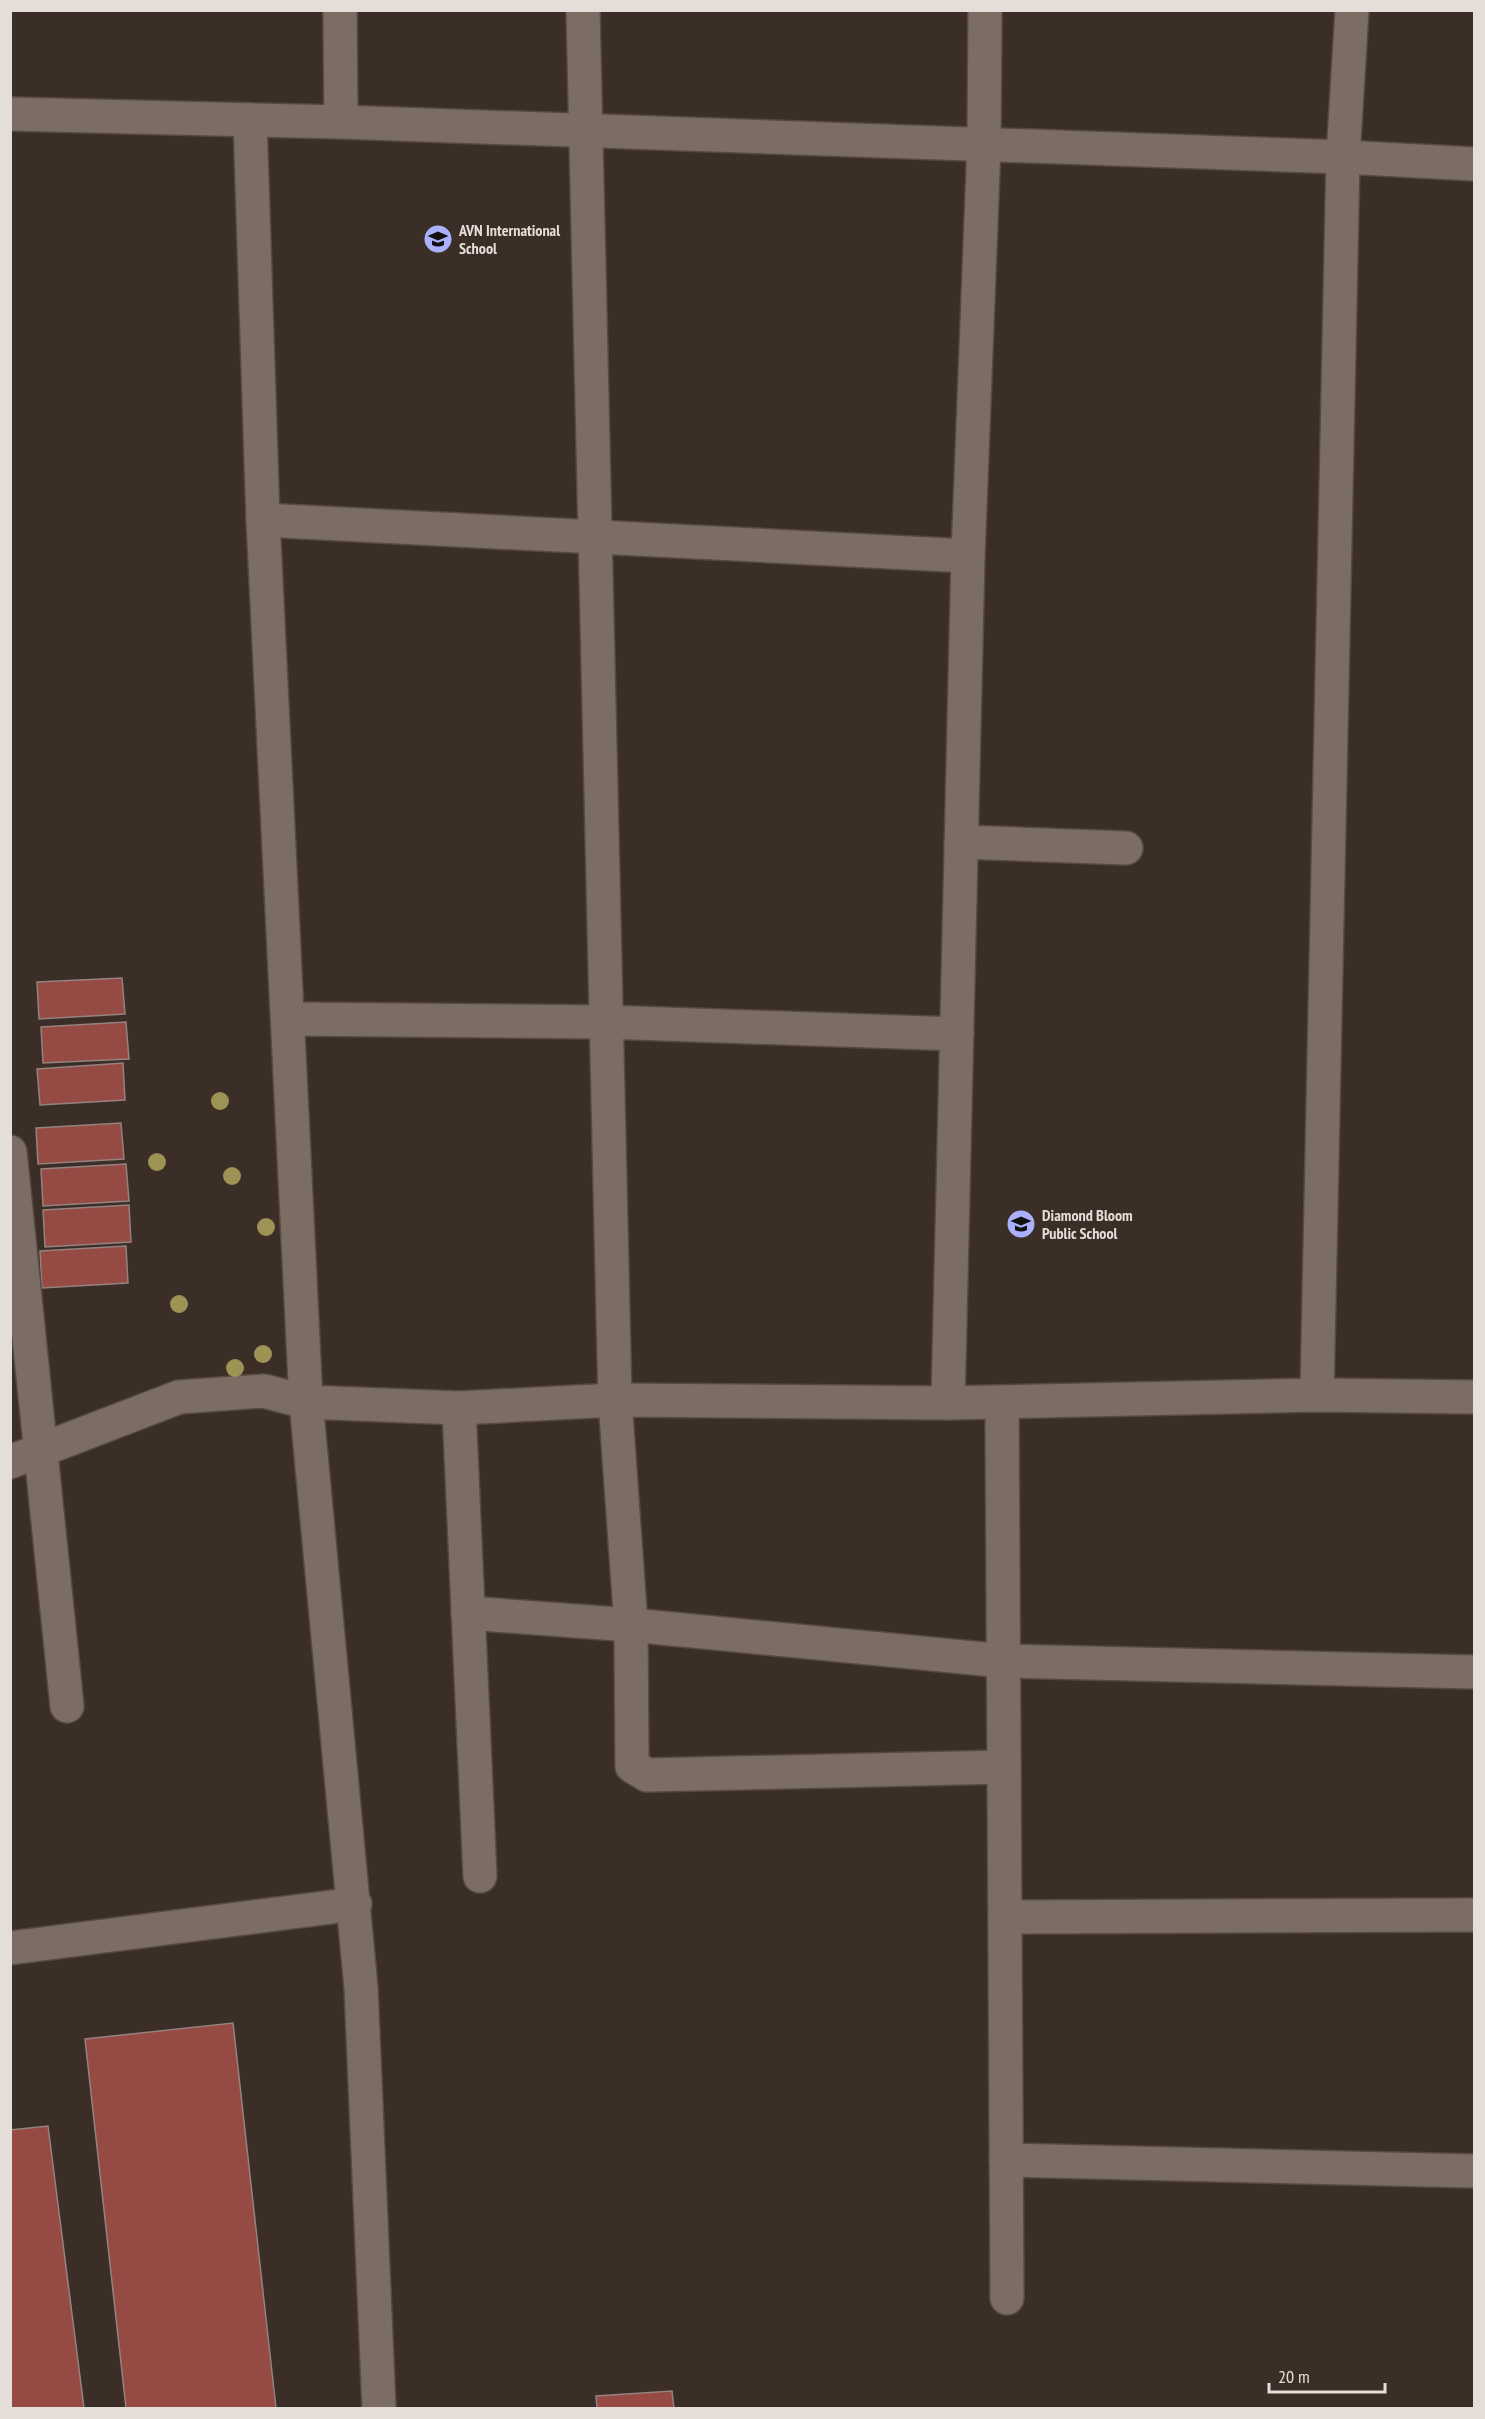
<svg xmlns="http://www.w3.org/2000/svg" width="1485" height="2419" font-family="'PT Sans Narrow',sans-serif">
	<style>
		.building { fill: #954b44; stroke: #95827f; stroke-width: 1.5 }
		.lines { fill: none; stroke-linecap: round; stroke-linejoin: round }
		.minor-casing { stroke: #554a43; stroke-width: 36 }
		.minor { stroke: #7c6d64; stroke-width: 33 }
		.tree { fill: #9c9354 }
		.labels { text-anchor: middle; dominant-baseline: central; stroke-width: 4.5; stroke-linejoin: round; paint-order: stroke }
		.poi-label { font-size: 16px; font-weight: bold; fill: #e5ddd8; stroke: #3b2e26; text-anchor: start }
	</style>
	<rect width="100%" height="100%" fill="#3b2e26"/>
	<g class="building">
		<polygon points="122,978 125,1014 39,1019 37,982"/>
		<polygon points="126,1022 129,1059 43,1063 41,1027"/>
		<polygon points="123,1063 125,1100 40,1105 37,1069"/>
		<polygon points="121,1123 124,1159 38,1164 36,1128"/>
		<polygon points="126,1164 129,1201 43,1206 41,1169"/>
		<polygon points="129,1205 131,1242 45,1247 43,1210"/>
		<polygon points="126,1246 128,1283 42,1288 40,1251"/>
		<polygon points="233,2023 276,2408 126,2408 85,2039"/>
		<polygon points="48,2126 84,2408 10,2408 10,2130"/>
		<polygon points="672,2391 674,2408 597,2408 596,2396"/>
	</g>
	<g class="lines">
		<g class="minor-casing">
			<g id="minor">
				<polyline points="340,10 341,122"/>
				<polyline points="583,10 615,1400 631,1625 632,1766 647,1775 1004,1767"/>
				<polyline points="10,114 341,122 1343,157 1474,164"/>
				<polyline points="250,120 263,520 306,1402 361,1988 379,2408"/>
				<polyline points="263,520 968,556"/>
				<polyline points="961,842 1126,848"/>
				<polyline points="288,1019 606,1022 957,1034"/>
				<polyline points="10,1152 67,1706"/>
				<polyline points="1317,1395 1343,157 1352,10"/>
				<polyline points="948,1403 968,556 984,145 985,10"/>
				<polyline points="1002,1403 1007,2298"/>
				<polyline points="459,1408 480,1876"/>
				<polyline points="10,1462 179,1397 264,1391 306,1402 459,1408 615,1400 948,1403 1317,1395 1474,1397"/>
				<polyline points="468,1613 631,1625 1004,1661 1474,1672"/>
				<polyline points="1005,1917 1474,1915"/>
				<polyline points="10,1948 355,1904"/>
				<polyline points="1006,2160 1474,2171"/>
			</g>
		</g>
		<use href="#minor" class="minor"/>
	</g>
	<g class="tree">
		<circle cx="220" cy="1101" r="9"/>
		<circle cx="157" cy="1162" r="9"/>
		<circle cx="232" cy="1176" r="9"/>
		<circle cx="266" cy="1227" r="9"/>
		<circle cx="179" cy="1304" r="9"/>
		<circle cx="263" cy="1354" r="9"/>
		<circle cx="235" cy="1368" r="9"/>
	</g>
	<defs>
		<g id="school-disc" transform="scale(1.5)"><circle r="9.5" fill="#aab0fb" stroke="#3b2e26"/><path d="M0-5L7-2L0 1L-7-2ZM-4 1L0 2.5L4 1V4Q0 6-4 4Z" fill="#111"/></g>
	</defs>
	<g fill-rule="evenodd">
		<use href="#school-disc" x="438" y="239"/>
		<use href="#school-disc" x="1021" y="1224"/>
	</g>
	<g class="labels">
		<g class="poi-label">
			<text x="459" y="230">AVN International<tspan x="459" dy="18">School</tspan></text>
			<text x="1042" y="1215">Diamond Bloom<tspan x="1042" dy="18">Public School</tspan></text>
		</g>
	</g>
	<rect width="1485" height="2419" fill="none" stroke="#e5ddd8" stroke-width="24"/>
	<path d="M1269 2383v9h116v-9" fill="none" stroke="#e5ddd8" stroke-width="3"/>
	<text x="1278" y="2383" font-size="18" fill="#e5ddd8" stroke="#3b2e26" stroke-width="4.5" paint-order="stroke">20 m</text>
</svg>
